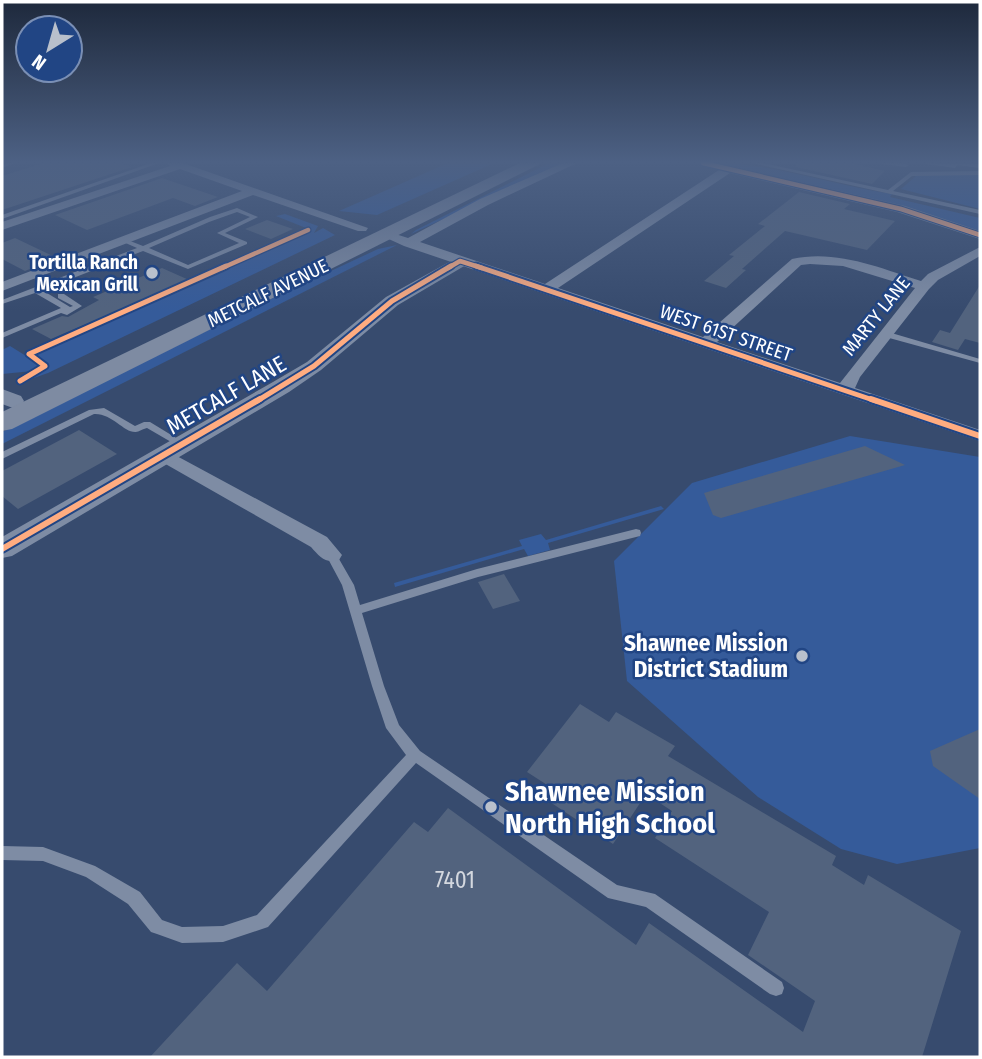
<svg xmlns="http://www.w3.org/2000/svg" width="982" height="1059" font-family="'Fira Sans Condensed',sans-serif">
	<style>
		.green { fill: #355b9a }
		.building { fill: #52637e }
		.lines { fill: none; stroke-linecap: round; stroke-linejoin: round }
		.service { fill: #7e8ca4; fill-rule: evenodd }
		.minor { fill: #7e8ca4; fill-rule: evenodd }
		.tertiary { fill: #7e8ca4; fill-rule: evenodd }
		.trunk { fill: #7e8ba2; fill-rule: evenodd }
		.cycleway-far2-casing { stroke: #214584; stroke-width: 7 }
		.cycleway-far1-casing { stroke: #214584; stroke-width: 9 }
		.cycleway-casing { stroke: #214584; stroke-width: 10 }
		.cycleway-far2 { stroke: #ffac80; stroke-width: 4.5 }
		.cycleway-far1 { stroke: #ffac80; stroke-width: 5 }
		.cycleway { stroke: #ffac80; stroke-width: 6 }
		.poi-dot { fill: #b9c0cc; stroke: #214584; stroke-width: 2.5 }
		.labels { text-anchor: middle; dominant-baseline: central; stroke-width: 5; stroke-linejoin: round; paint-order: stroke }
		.far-poi-label { font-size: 19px; font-weight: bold; fill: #fff; stroke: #214584; text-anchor: end }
		.far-street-label { font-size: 19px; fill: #fff; stroke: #214584 }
		.street-label { font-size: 23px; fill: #fff; stroke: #214584 }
		.poi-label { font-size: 23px; font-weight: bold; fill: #fff; stroke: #214584; text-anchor: end }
		.near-number-label { font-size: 23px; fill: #d4d8df }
		.near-poi-label { font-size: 28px; font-weight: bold; fill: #fff; stroke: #214584; text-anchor: start }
	</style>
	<rect width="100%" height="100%" fill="#374b6e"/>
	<g class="green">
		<polygon points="448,163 494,163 377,215 339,211"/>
		<polygon points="549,163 565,163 411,234 416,230"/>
		<path d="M714 163C773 163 833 185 892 194L890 197 980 218V231L903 206Z"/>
		<polygon points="950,175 980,175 980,209 901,189 916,176"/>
		<polygon points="285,214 318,226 314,233 323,228 335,235 48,373 28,380 48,365 34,353 311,230 276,216"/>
		<polygon points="397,245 2,444 2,432 275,297 378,249"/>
		<polygon points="10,346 39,364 41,367 33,371 2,374 2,350"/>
		<polygon points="850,436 980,457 980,848 897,864 841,849 758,797 627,681 614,561 692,483"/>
		<polygon points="661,506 664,509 548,543 550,550 528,556 524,549 395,587 394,583 522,546 519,540 541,534 546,540"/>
	</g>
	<g class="building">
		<polygon points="44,163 120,163 132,167 2,210 2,176"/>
		<polygon points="796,163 850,163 885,171 872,184 796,167"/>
		<polygon points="162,178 218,197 195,206 173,198 87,230 55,215"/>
		<polygon points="799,192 850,204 844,209 895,221 867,250 785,231 742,269 746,270 726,288 704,281 734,256 729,255 765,226 758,224"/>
		<polygon points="267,220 293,229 271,239 245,229"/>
		<polygon points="15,238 57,258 25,271 2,259 2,243"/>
		<polygon points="162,268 189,280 51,339 32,329 62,316 68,317 99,300 93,297"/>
		<polygon points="980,285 980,343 965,339 958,350 932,342 940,330 950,333"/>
		<polygon points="79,430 117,454 18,509 2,496 2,471"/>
		<polygon points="865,446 905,465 721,518 713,515 704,493"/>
		<polygon points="504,574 520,601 493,609 478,582"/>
		<polygon points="580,704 609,722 616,712 675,746 668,756 836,856 832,865 864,885 868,875 961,931 922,1057 150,1057 237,963 267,991 414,822 428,832 448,808 636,945 649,923 803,1032 815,1001 748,955 769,912 655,838 672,811 646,794 613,844 547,800 555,790 527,772"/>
		<polygon points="980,729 980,799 933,766 930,751"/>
	</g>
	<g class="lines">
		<g class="service">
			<polygon points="6,163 15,163 2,168 2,164"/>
			<polygon points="151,163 159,163 2,219 2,215"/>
			<polygon points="752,163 763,163 888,190 911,172 980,171 980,175 912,176 893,191 980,210 980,214"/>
			<polygon points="875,163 902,163 909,165 906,167"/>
			<polygon points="920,163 980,164 980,168 957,165 955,168"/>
			<path d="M237 208 258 217 225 233 247 242V244L188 269 143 251 42 290 70 307 73 306 58 298V294H64L82 306 67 315 61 313 2 338V333L61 308 35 293 2 304V300L137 248 121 241V239H125L143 246 210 217ZM237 212 250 217 217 233 239 243 188 265 149 248 209 222Z"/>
			<polygon points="882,332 888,332 980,359 980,363 882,336"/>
			<path d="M104 408 135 426 144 422H150L186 444 181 447 178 446 147 428C145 428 138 432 136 432 124 433 112 413 94 414L2 459V452L89 410Z"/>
			<polygon points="636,529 640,530 641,533 640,536 478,577 362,613 384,686 399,725 420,751 617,885 655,894 782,982 784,988 782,994 776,996 770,994 646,907 608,898 416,763 268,927 223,942 182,943 157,934 151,932 128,904 86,877 43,861 2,860 2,846 43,847 95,866 140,892 162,920 182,927 223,926 257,915 406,755 386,728 372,686 342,585 326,555 327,552 335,552 354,585 360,605 477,569"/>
		</g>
		<g class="minor">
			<polygon points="167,163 183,163 368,228 366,231 358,231 253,195 2,291 2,282 242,191 180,169 2,230 2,222 170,166"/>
			<path d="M563 163H577L488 205 420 242 545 284 719 170 698 163H717L905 206 980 231V239L897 212 730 173 558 288 703 337 792 259C836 249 880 268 921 281L928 274 980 247V256L938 280 929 289 860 377 855 388 980 430V441L404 246 380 235 386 231 408 238 480 199ZM810 264 843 266 915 288 840 383 717 342 801 265Z"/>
			<path d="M162 448 327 537 342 555 339 560C325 564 320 557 311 547L155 458 153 454 155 450Z"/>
		</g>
		<g class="tertiary">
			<polygon points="460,256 468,261 466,265 398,305 321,370 289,392 12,556 2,558 2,537 273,382 307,362 386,297"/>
			<polygon points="2,389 21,396 24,401 21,406 13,408 2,404"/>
		</g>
		<polygon class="trunk" points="520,163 542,163 12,429 2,431 2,412"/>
		<g class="cycleway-far2-casing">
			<g id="cycleway-far2">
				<polyline points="703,163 901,209 980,235"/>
				<polyline points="222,268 308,230"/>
				<polyline points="448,268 460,261 482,268"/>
			</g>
		</g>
		<g class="cycleway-far1-casing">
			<g id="cycleway-far1">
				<polyline points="476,266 876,401"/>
				<polyline points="20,381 45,366 29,354 226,266"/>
				<polyline points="257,401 314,366 392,301 451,266"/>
			</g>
		</g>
		<g class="cycleway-casing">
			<g id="cycleway">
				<polyline points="871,399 980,436"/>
				<polyline points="2,549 260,399"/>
			</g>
		</g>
		<use href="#cycleway-far2" class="cycleway-far2"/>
		<use href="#cycleway-far1" class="cycleway-far1"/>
		<use href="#cycleway" class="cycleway"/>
	</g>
	<linearGradient id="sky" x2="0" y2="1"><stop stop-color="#1e293c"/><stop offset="0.52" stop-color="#4d6184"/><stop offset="1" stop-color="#4d6184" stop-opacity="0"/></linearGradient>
	<rect width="982" height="311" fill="url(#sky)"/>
	<g class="poi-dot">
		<circle cx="152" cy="273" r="7"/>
		<circle cx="802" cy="656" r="7"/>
		<circle cx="491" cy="807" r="7"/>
	</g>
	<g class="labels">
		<g class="far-poi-label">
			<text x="138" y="262">Tortilla Ranch<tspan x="138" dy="22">Mexican Grill</tspan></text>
		</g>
		<g class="far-street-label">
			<text transform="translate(268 293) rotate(-26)">METCALF AVENUE</text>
			<text transform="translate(876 316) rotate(-51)">MARTY LANE</text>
			<text transform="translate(726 333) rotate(19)">WEST 61ST STREET</text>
		</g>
		<g class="street-label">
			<text transform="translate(226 395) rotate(-30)">METCALF LANE</text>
		</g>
		<g class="poi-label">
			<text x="788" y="643">Shawnee Mission<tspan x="788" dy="26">District Stadium</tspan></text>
		</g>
		<g class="near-number-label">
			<text x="455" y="880">7401</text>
		</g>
		<g class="near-poi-label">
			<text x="505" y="791">Shawnee Mission<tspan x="505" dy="32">North High School</tspan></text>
		</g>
	</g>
	<rect width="982" height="1059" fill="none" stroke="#ffffff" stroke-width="7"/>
	<g transform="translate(49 49) rotate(217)"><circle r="33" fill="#214584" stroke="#7a8fb5" stroke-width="2"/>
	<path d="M0-5L12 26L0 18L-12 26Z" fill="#b9c0cc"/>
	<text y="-10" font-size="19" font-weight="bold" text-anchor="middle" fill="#ffffff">N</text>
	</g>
</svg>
